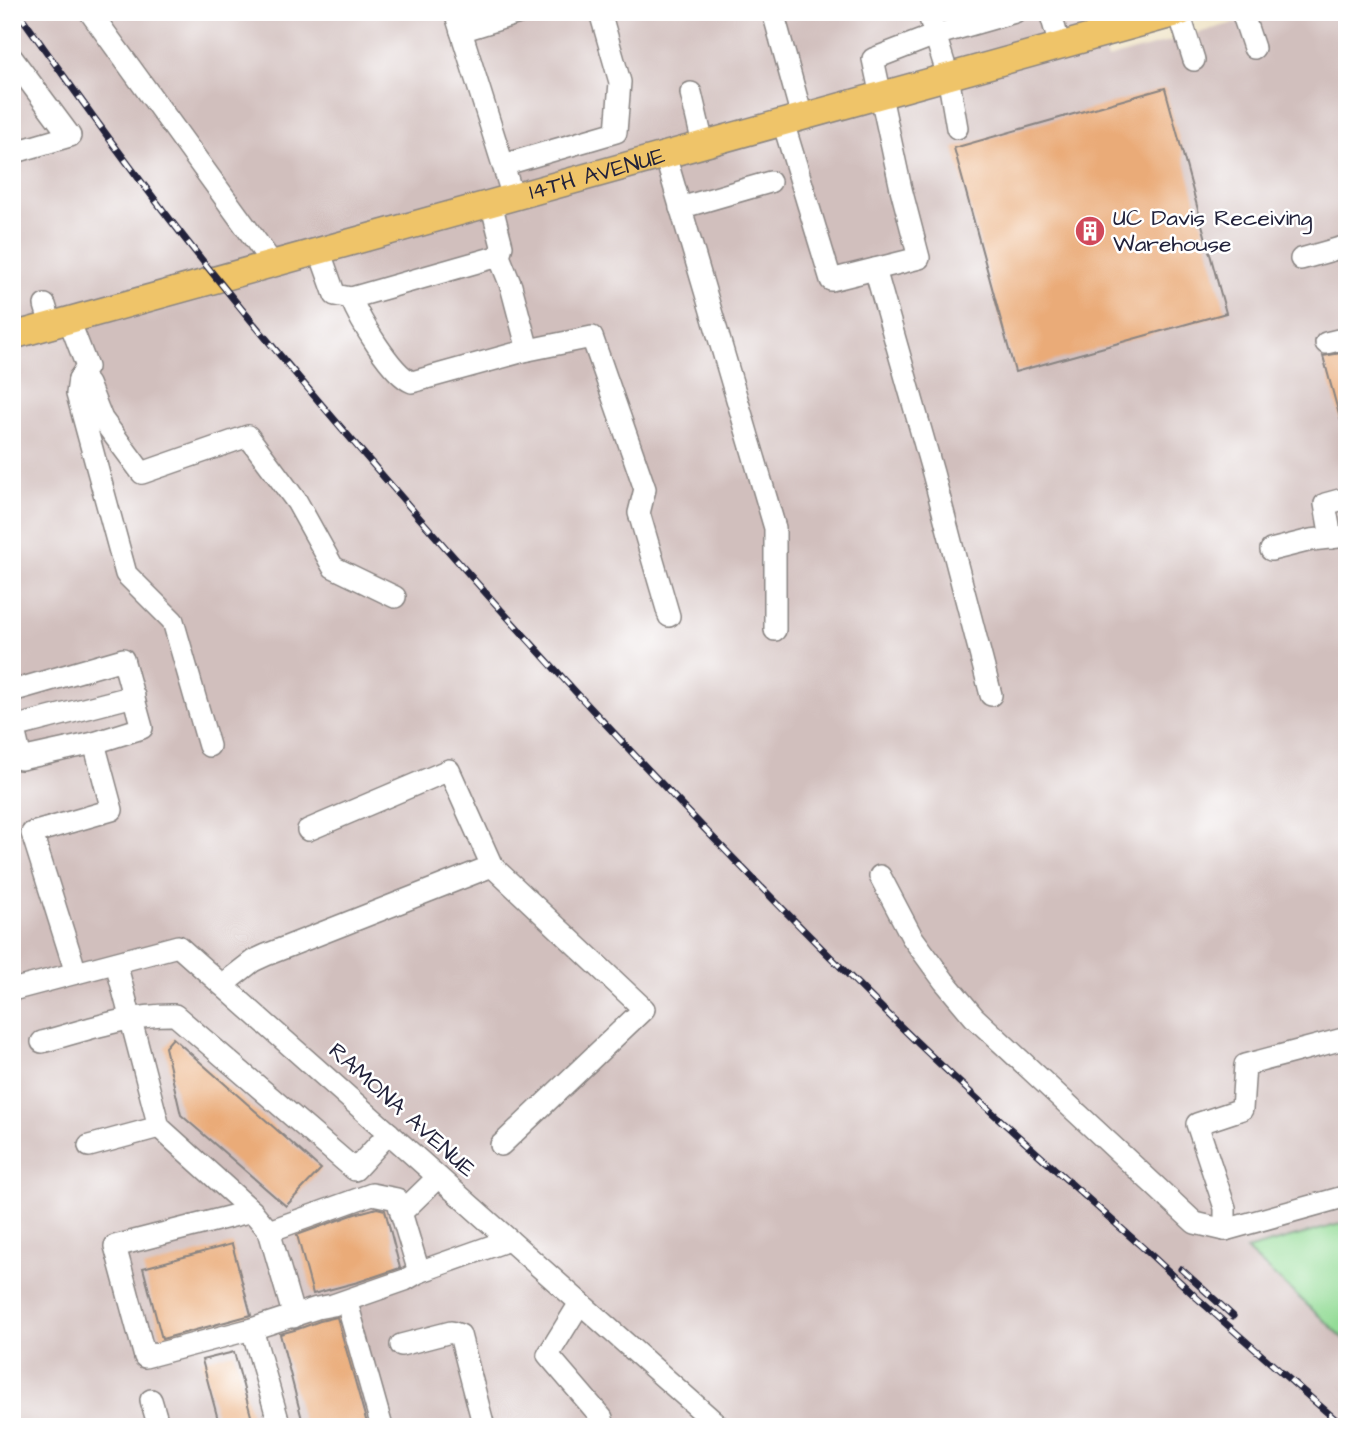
<svg xmlns="http://www.w3.org/2000/svg" width="1359" height="1439" font-family="'Architects Daughter',sans-serif">
	<style>
		.industrial { fill: #d1bfbd }
		.green { fill: #94dc97; stroke: #5b7f69; stroke-width: 2 }
		.building { fill: #eaab78 }
		.lines { fill: none; stroke-linecap: round; stroke-linejoin: round }
		.minor-casing { stroke: #898482; stroke-width: 24 }
		.major-casing { stroke: #898482; stroke-width: 29 }
		.minor { stroke: #fff; stroke-width: 21 }
		.major { stroke: #efc469; stroke-width: 26 }
		.rail-casing { stroke: #22223b; stroke-width: 7 }
		.rail { stroke: #fff; stroke-width: 4.5; stroke-dasharray: 13; stroke-linecap: butt }
		.labels { text-anchor: middle; dominant-baseline: central; stroke-width: 5; stroke-linejoin: round; paint-order: stroke }
		.street-label { font-size: 23px; fill: #22223b; stroke: #fff }
		.poi-label { font-size: 23px; fill: #22223b; stroke: #fff; text-anchor: start }
	</style>
	<rect width="100%" height="100%" fill="#fff"/>
	<filter id="ink" filterUnits="userSpaceOnUse"><feTurbulence type="fractalNoise" baseFrequency=".0143" numOctaves="2"/><feDisplacementMap in="SourceGraphic" scale="14" xChannelSelector="R" yChannelSelector="G"/><feConvolveMatrix kernelMatrix="1 2 1 2 8 2 1 2 1" color-interpolation-filters="sRGB"/></filter>
	<filter id="wash" filterUnits="userSpaceOnUse"><feTurbulence type="fractalNoise" baseFrequency=".00686" numOctaves="4" result="noise"/><feDisplacementMap in="SourceGraphic" scale="28" xChannelSelector="R" yChannelSelector="G"/><feGaussianBlur stdDeviation="1.57" result="paint"/><feColorMatrix in="noise" values="0 0 0 0 0 0 0 0 0 0 0 0 0 0 0 0 0 1.4 0 .05"/><feComposite in="paint" operator="in"/></filter>
	<g filter="url(#wash)">
		<rect width="100%" height="100%" fill="#f0e5c9"/>
		<polygon class="industrial" points="12,12 1093,12 1107,59 1272,12 1347,12 1347,1427 12,1427"/>
		<polygon class="green" points="1347,1222 1347,1341 1246,1250"/>
		<g id="blocks">
			<g class="building">
				<polygon points="1165,88 1226,313 1015,372 954,148"/>
				<polygon points="1347,352 1347,428 1343,429 1323,356"/>
				<polygon points="173,1038 321,1169 286,1206 181,1115 165,1047"/>
				<polygon points="377,1208 385,1210 400,1268 358,1282 313,1294 297,1235 355,1214"/>
				<polygon points="232,1244 251,1315 162,1339 143,1268"/>
				<polygon points="337,1317 368,1427 304,1427 280,1334 298,1329 320,1321"/>
				<polygon points="234,1352 254,1427 220,1427 202,1360"/>
			</g>
		</g>
	</g>
	<g filter="url(#ink)">
		<use href="#blocks" fill-opacity="0" stroke="#898482" stroke-width="2"/>
		<g class="lines">
			<g class="minor-casing">
				<g id="minor">
					<polyline points="90,12 272,263"/>
					<polyline points="455,12 513,197"/>
					<polyline points="773,12 802,117"/>
					<polyline points="928,12 948,76 957,128"/>
					<polyline points="1050,12 1060,46"/>
					<polyline points="1242,12 1254,48"/>
					<polyline points="1179,13 1194,60"/>
					<polyline points="461,31 522,12"/>
					<polyline points="12,58 70,136 12,153"/>
					<polyline points="691,93 703,144"/>
					<polyline points="783,122 831,280 875,269"/>
					<polyline points="665,155 775,528 775,630"/>
					<polyline points="503,165 616,132 620,82 600,12"/>
					<polyline points="680,208 770,182"/>
					<polyline points="319,250 335,295 351,298 499,256 502,246 491,203"/>
					<polyline points="1301,259 1347,246"/>
					<path d="M351 298C359 319 392 375 412 382L528 350 511 286 499 256"/>
					<polyline points="45,305 51,325"/>
					<polyline points="69,320 87,367 79,379 77,394 126,574 173,621 209,746"/>
					<polyline points="1326,343 1347,338"/>
					<polyline points="528,350 592,337 645,489 639,513 669,616"/>
					<polyline points="79,379 88,384 102,419 142,473 248,436 297,502 333,567 395,597"/>
					<polyline points="1331,538 1325,504 1347,498"/>
					<polyline points="1271,550 1311,540 1347,536"/>
					<polyline points="12,691 123,659 142,728 94,743 21,759 12,721"/>
					<polyline points="991,695 933,473 875,269 919,258 901,189 873,59 935,35 1015,12"/>
					<polyline points="14,727 134,696"/>
					<polyline points="492,866 644,1009 501,1145"/>
					<polyline points="880,876 912,937 944,981 974,1017 1195,1223 1225,1230 1347,1196"/>
					<polyline points="116,963 159,1127 252,1211 269,1231 294,1317"/>
					<polyline points="76,973 32,833 112,810 94,743"/>
					<polyline points="222,985 253,961 266,955 492,866 449,770 308,830"/>
					<polyline points="12,990 178,946 720,1427"/>
					<path d="M42 1042C86 1030 129 1014 175 1015L355 1170 389 1133"/>
					<polyline points="89,1146 159,1127"/>
					<polyline points="252,1211 115,1246 145,1357 252,1329 317,1308 333,1305 405,1280 419,1272 509,1240"/>
					<polyline points="401,1213 438,1177"/>
					<polyline points="1225,1230 1225,1208 1197,1124 1242,1109 1245,1065 1347,1038"/>
					<polyline points="269,1231 372,1194 397,1199 419,1272"/>
					<polyline points="580,1303 548,1355 602,1418 604,1427"/>
					<polyline points="349,1310 382,1427"/>
					<polyline points="252,1329 280,1427"/>
					<polyline points="401,1345 451,1332 460,1335 484,1427"/>
					<polyline points="151,1400 159,1427"/>
				</g>
			</g>
			<g class="major-casing">
				<g id="major">
					<path id="s1" d="M12 336 1181 12"/>
				</g>
			</g>
			<use href="#minor" class="minor"/>
			<use href="#major" class="major"/>
			<g class="rail-casing">
				<g id="rail">
					<path d="M18 12C73 89 128 166 186 240 269 345 356 446 444 546 586 707 734 863 888 1014 969 1094 1055 1169 1140 1245 1159 1262 1178 1280 1197 1298 1245 1341 1295 1384 1344 1427"/>
					<polyline points="1181,1269 1233,1316"/>
				</g>
			</g>
			<use href="#rail" class="rail"/>
		</g>
	</g>
	<defs>
		<g id="building-disc" transform="scale(1.575)"><circle r="9.5" fill="#d1495b" stroke="#fff"/><path d="M-4-6H4V6H1V3H-1V6H-4ZM-2.5-4.3h1.7v1.8h-1.7ZM.8-4.3h1.7v1.8H.8ZM-2.5-1h1.7V.8h-1.7ZM.8-1h1.7V.8H.8Z" fill="#fff"/></g>
	</defs>
	<g fill-rule="evenodd">
		<use href="#building-disc" x="1090" y="231"/>
	</g>
	<g class="labels">
		<g class="street-label">
			<text stroke="none"><textPath href="#s1" startOffset="607">14TH AVENUE</textPath></text>
			<text transform="translate(402 1110) rotate(42)">RAMONA AVENUE</text>
		</g>
		<g class="poi-label">
			<text x="1113" y="218">UC Davis Receiving<tspan x="1113" dy="26">Warehouse</tspan></text>
		</g>
	</g>
	<rect width="1359" height="1439" fill="none" stroke="#fff" stroke-width="42"/>
</svg>
